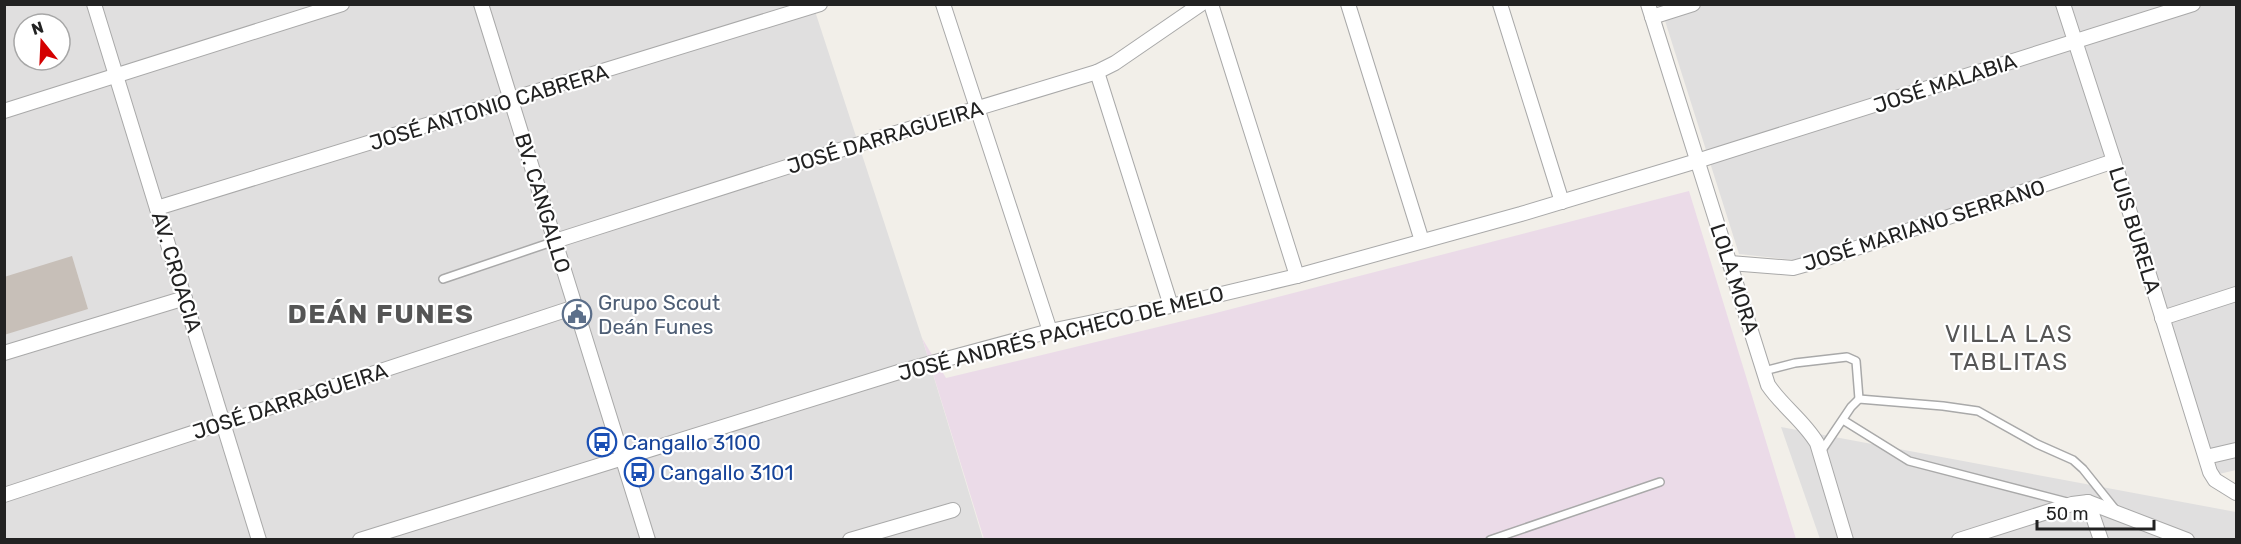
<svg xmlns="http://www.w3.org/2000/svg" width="2241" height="544" font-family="Rubik,sans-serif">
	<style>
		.residential { fill: #e0dfdf; fill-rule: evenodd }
		.industrial { fill: #ebdbe8 }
		.building { fill: #c7bfb8 }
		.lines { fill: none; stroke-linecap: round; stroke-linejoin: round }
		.service-casing { stroke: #a9a9a9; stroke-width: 10 }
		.minor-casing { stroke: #a9a9a9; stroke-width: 16 }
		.service { stroke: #fff; stroke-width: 7 }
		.minor { stroke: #fff; stroke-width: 14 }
		.labels { text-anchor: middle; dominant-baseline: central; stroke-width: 4.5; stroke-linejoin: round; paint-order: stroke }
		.street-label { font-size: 21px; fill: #222; stroke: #fff }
		.service-label { font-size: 21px; fill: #4e5e75; stroke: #fff; text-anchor: start }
		.transit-label { font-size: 21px; fill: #164399; stroke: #fff; text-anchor: start }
		.quarter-label { font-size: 24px; letter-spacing: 1.5px; fill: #555; stroke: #fff }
		.district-label { font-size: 27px; font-weight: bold; letter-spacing: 1.5px; fill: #555; stroke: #fff }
	</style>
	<rect width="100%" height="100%" fill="#f2efe9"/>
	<g class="residential">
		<path d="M4 5H813L922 338 983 539H5ZM24 24H60V60H24Z"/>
		<polygon points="1660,5 2236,5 2236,470 2219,474 2115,153 1795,260 1739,254"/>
		<polygon points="1781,427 2236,512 2236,539 1820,539"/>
	</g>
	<polygon class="industrial" points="1689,191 1796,539 984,539 922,338 946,378 1212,314"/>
	<polygon class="building" points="72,256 88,309 4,335 4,277"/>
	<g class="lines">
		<g class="service-casing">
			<g id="service">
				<polyline points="443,279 555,241"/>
				<polyline points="1764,371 1795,363 1847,357 1856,361 1859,399"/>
				<polyline points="1843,420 1909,461 2067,502"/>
				<polyline points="1820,453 1851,407 1859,399 1943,406 1978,411 2037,444 2073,460 2083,469 2115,509"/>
				<polyline points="1490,540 1660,482"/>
			</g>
		</g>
		<g class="minor-casing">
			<g id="minor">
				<polyline points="94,4 259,540"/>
				<polyline points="481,4 648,540"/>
				<polyline points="943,4 1050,331"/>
				<polyline points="1211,4 1297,276"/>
				<polyline points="1348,4 1422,241"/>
				<polyline points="1500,4 1562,202"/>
				<path d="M1648 4 1768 385C1782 406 1804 421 1817 443L1846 540"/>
				<polyline points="2063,4 2114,161 2210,472 2215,480 2236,493"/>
				<polyline points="1652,17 1693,4"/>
				<polyline points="1097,72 1171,306"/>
				<polyline points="4,111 342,4"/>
				<polyline points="157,208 820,4"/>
				<polyline points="555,241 843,149 1097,72 1115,63 1201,4"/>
				<polyline points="1730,263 1793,268 1818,261 2114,161"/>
				<polyline points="2162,318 2236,294"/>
				<polyline points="4,353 185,298"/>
				<polyline points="2206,457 2236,450"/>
				<polyline points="4,495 575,307"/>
				<polyline points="2088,502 2101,540"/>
				<polyline points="360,540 902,371 1050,331 1171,306 1297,276 1521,214 1697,161 2193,4"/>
				<polyline points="850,540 953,510"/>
				<polyline points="1959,540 2072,504 2088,502 2187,540"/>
			</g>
		</g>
		<use href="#service" class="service"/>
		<use href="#minor" class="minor"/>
	</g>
	<defs>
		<g id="civic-ring" transform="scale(1.5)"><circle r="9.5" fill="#fff" stroke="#5c6f8a" stroke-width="1.5"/><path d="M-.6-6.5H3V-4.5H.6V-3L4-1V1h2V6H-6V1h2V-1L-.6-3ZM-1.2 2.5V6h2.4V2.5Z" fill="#5c6f8a"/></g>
		<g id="bus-ring" transform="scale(1.5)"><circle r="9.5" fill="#fff" stroke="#1a4fb4" stroke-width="1.5"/><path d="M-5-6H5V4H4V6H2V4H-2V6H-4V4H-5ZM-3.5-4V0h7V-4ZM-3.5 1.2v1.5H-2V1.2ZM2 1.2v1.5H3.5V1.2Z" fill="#1a4fb4"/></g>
	</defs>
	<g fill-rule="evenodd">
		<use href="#civic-ring" x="577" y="314"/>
		<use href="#bus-ring" x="602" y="442"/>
		<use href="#bus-ring" x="639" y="472"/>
	</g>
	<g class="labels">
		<g class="street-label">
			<text transform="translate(1945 83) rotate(-18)">JOSÉ MALABIA</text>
			<text transform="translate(489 107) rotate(-17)">JOSÉ ANTONIO CABRERA</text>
			<text transform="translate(885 137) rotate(-17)">JOSÉ DARRAGUEIRA</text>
			<text transform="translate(543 203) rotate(73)">BV. CANGALLO</text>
			<text transform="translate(1924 225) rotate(-18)">JOSÉ MARIANO SERRANO</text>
			<text transform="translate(2135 230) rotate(73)">LUIS BURELA</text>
			<text transform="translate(177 272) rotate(73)">AV. CROACIA</text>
			<text transform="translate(1735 279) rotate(72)">LOLA MORA</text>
			<text transform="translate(1061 333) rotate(-14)">JOSÉ ANDRÉS PACHECO DE MELO</text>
			<text transform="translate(290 401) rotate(-18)">JOSÉ DARRAGUEIRA</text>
		</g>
		<g class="service-label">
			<text x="598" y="302">Grupo Scout<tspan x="598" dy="24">Deán Funes</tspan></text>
		</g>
		<g class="transit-label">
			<text x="623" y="442">Cangallo 3100</text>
			<text x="660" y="472">Cangallo 3101</text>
		</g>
		<g class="quarter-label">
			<text x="2009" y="334">VILLA LAS<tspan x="2009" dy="28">TABLITAS</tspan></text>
		</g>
		<g class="district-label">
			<text x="381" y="314">DEÁN FUNES</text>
		</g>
	</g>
	<rect width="2241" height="544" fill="none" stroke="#222222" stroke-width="12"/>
	<g transform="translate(42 42) rotate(342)"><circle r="28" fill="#ffffff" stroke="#a7a7a7" stroke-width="1.5"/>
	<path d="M0-4.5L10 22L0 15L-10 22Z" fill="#d40000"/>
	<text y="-9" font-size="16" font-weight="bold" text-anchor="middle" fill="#222222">N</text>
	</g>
	<path d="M2037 520v9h117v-9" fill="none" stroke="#222222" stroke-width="3"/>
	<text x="2046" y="520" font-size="18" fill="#222222" stroke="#ffffff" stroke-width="4.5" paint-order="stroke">50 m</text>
</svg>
